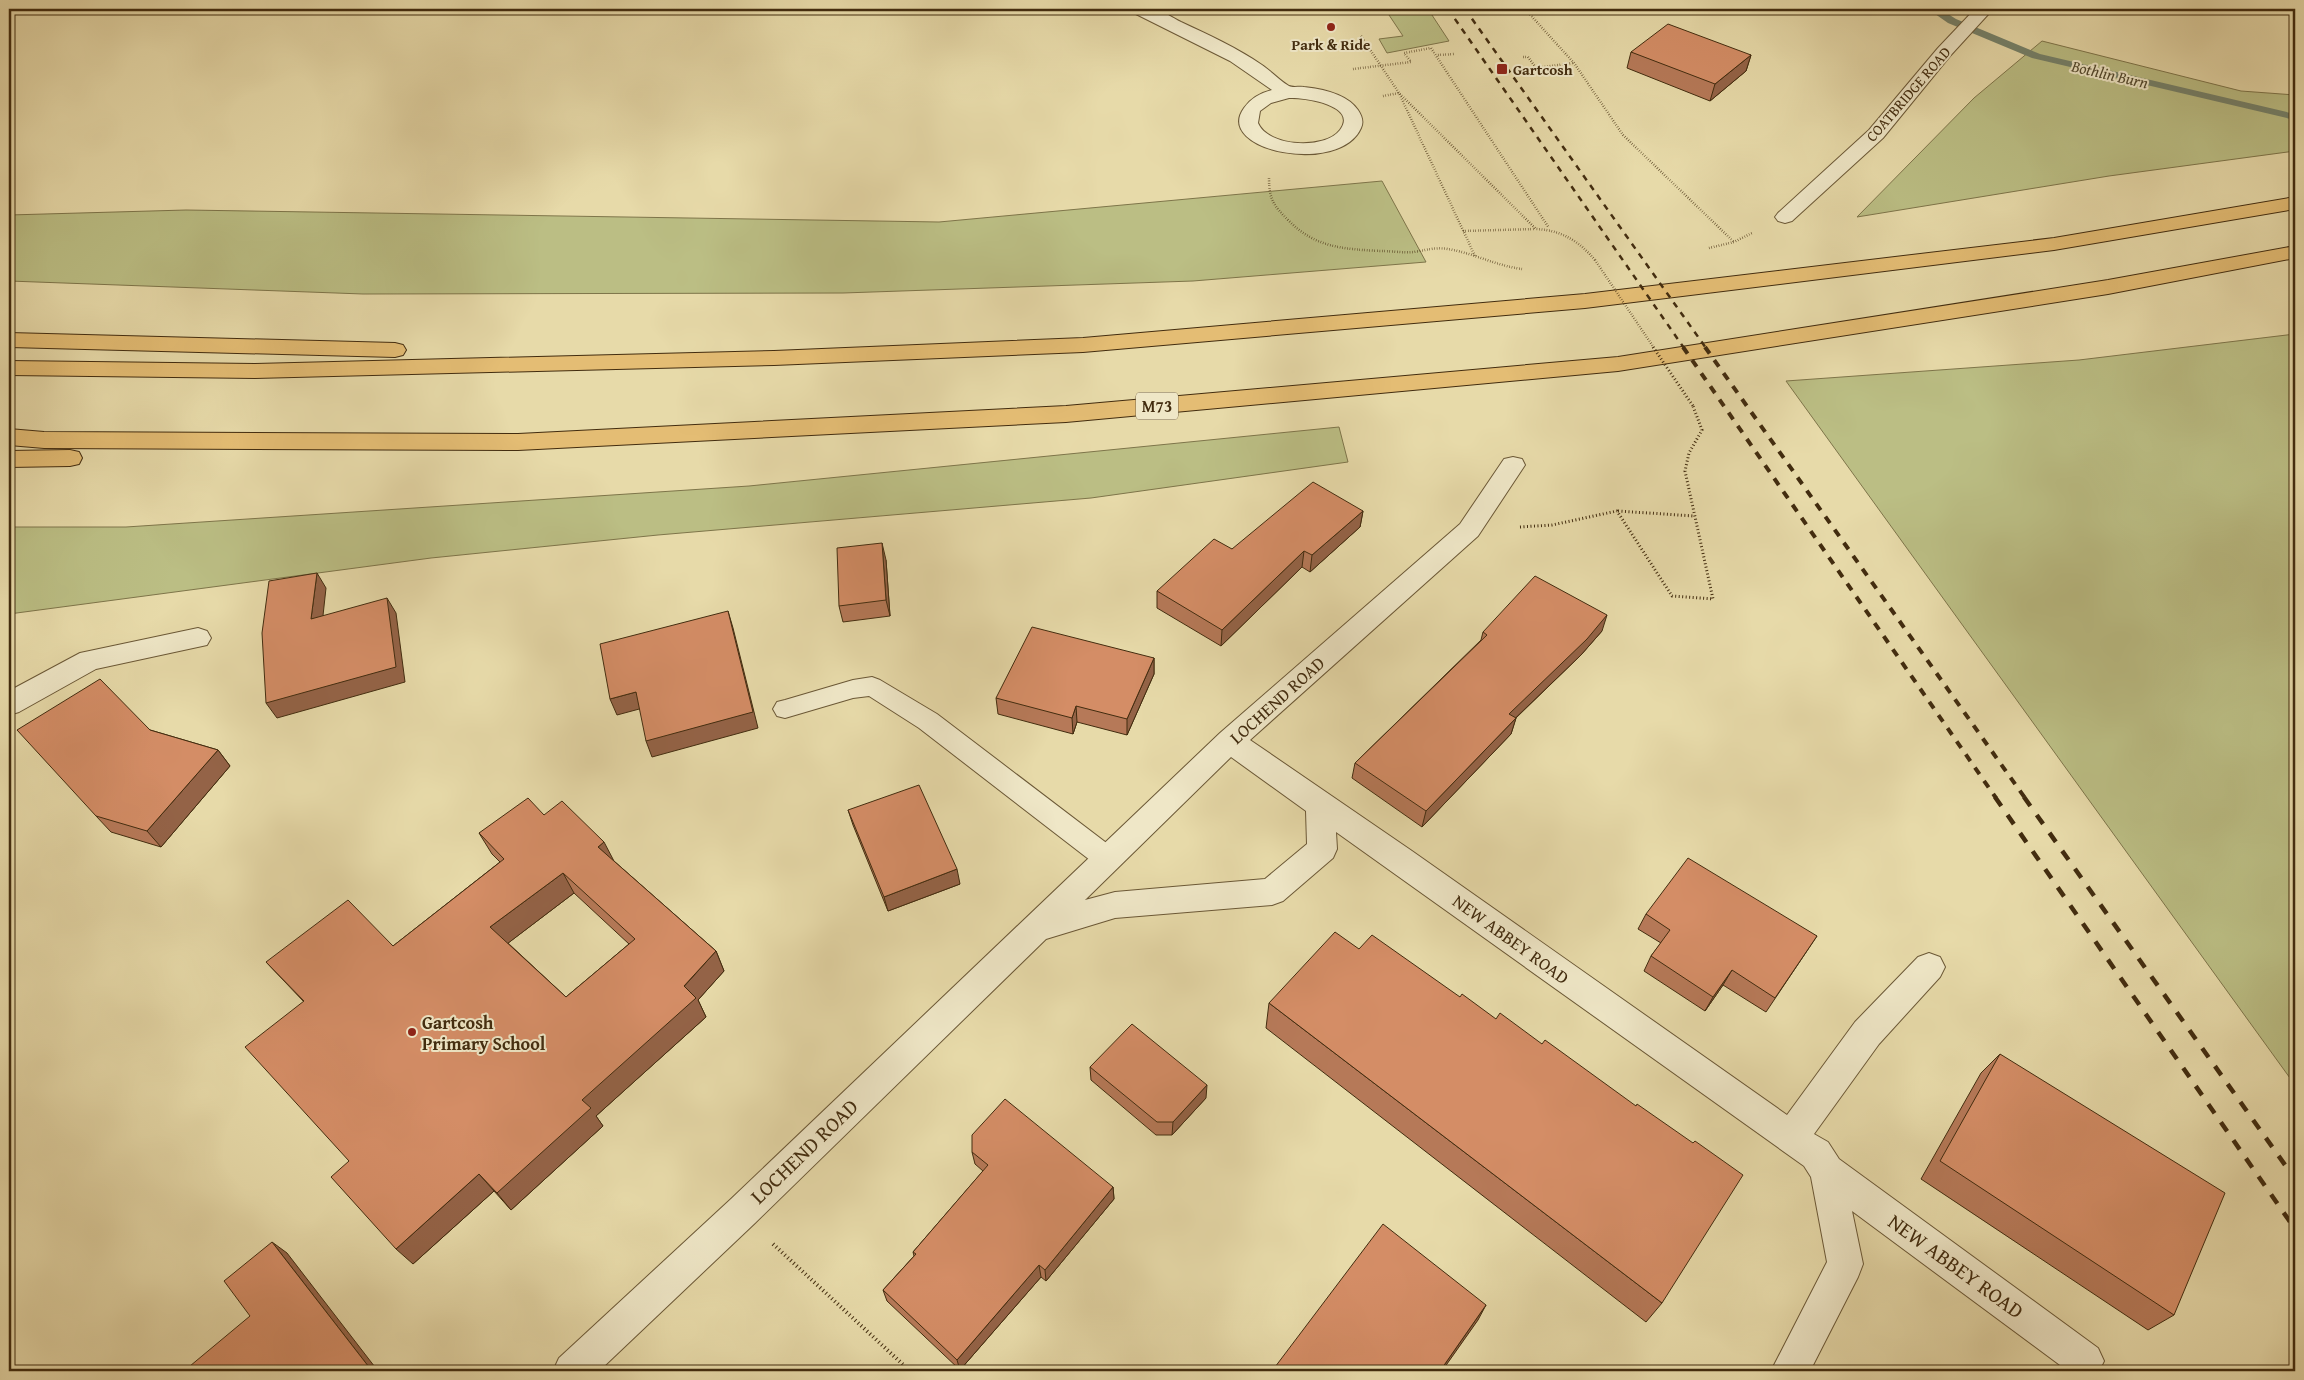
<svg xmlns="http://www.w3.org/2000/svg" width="2304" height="1380" font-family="'Gentium Book Plus',serif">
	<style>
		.green { fill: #bbbe84; stroke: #7e754a }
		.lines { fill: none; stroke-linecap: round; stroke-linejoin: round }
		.stream { fill: #75826b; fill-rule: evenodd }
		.service-casing { stroke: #6b5836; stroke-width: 2 }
		.minor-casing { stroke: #6b5836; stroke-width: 2 }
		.motorway-casing { stroke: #422c0f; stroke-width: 2 }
		.path-far2 { stroke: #422c0f; stroke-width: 2.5; stroke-dasharray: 0.5 2; stroke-linecap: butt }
		.path-far1 { stroke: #422c0f; stroke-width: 3; stroke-dasharray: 1 2.5; stroke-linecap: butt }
		.path { stroke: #422c0f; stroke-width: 4; stroke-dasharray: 1 3; stroke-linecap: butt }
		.service { fill: #efe7c7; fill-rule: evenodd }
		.minor { fill: #efe7c7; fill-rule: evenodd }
		.motorway { fill: #e4bd74; fill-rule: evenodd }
		.rail-far2 { stroke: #422c0f; stroke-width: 2.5; stroke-dasharray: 6 6; stroke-linecap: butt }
		.rail-far1 { stroke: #422c0f; stroke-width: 4; stroke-dasharray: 8 8; stroke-linecap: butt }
		.rail { stroke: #422c0f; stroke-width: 4.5; stroke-dasharray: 11 11; stroke-linecap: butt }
		.path-bridge-far1 { stroke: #422c0f; stroke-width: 2.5; stroke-dasharray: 0.5 2; stroke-linecap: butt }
		.path-bridge { stroke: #422c0f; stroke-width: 3; stroke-dasharray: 1 2.5; stroke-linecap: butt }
		.wall { fill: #b67958; stroke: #422c0f; fill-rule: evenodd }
		.shaded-wall { fill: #946347; stroke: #422c0f }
		.building { fill: #d48d66; stroke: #422c0f; fill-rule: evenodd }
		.poi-dot { fill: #8f2418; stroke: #efe7c7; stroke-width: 2 }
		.labels { text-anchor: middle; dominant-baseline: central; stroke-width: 4; stroke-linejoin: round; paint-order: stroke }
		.far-poi-label { font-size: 15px; font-weight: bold; fill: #422c0f; stroke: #efe7c7 }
		.far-street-label { font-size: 15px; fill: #422c0f; stroke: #efe7c7 }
		.far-water-label { font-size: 16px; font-style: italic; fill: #53492e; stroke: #efe7c7 }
		.shield { fill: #efe7c7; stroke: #766446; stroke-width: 1 }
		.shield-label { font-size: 16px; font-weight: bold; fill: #422c0f }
		.street-label { font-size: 18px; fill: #422c0f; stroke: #efe7c7 }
		.poi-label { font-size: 18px; font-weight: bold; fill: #422c0f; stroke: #efe7c7; text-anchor: start }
		.near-street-label { font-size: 21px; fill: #422c0f; stroke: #efe7c7 }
	</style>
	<rect width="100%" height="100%" fill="#e7daa9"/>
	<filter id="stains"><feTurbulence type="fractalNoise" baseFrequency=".004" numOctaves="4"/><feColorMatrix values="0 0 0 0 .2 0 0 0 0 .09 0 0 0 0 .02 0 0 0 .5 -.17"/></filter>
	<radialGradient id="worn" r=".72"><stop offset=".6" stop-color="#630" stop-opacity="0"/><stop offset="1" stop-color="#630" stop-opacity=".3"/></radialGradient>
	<g class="green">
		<polygon points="1385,9 1428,9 1449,41 1387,53 1379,39 1403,36"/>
		<polygon points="2042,41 2241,91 2295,95 2295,151 2109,176 1857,217 1974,98"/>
		<polygon points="1382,181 1426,262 1193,281 843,293 363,294 9,281 9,215 186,210 939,222"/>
		<polygon points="2295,334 2295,1085 1786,381 2079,360"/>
		<polygon points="1339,427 1348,462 1091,498 658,535 431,558 9,614 9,527 126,527 749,486"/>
	</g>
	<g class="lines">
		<polygon class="stream" points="1928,9 1940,9 1956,19 2040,54 2295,114 2295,120 2032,58 1948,23"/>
		<g class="service-casing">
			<polygon id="service" points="872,677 880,680 937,714 1117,851 1121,859 1117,867 1108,870 1099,867 919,728 869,696 853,698 785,718 777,716 773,709 777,702 785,700 853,680"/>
		</g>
		<g class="minor-casing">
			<g id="minor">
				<path d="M1131 9C1138 9 1147 7 1154 9 1163 11 1173 18 1181 22 1209 35 1237 48 1262 65 1271 71 1280 81 1289 86 1293 88 1300 86 1304 87 1323 89 1347 94 1358 110 1362 116 1364 122 1361 128 1340 176 1213 151 1244 108 1251 98 1260 93 1272 90L1230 61 1134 13ZM1289 98C1303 97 1359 105 1340 130 1325 150 1268 147 1258 123L1260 111 1271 103Z"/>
				<polygon points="1975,9 1993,9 1950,56 1883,138 1792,221 1785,223 1778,221 1775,217 1778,213 1869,130 1938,48"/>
				<path d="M1513 457 1522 459 1525 465 1478 536 1250 740 1412 851 1787 1115 1855 1022 1918 957 1929 953 1940 957 1945 967 1940 977 1879 1044 1814 1134 1828 1142 1839 1159 2098 1348 2104 1361 2099 1371H2068L1852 1211 1863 1264 1858 1277 1810 1371H1771L1827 1262 1811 1177 1804 1166 1336 832 1337 849 1333 858 1283 901 1272 905 1115 918 1046 939 755 1223 599 1371H553L559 1358 731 1199 1220 733 1460 524 1504 459ZM1231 757 1306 811 1307 844 1265 879 1115 892 1085 900Z"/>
				<polygon points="198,628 207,631 211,638 207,645 96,669 19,712 9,715 9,691 80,653"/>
			</g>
		</g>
		<g class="motorway-casing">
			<g id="motorway">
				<polygon points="2295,197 2295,209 2054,250 1585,308 1083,352 774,365 255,378 9,375 9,361 255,364 774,351 1083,338 1585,294 2054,238"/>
				<polygon points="2295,246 2295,258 2108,294 1618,371 1066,422 518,450 44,448 9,445 9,429 44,432 518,434 1066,406 1618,357 2108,280"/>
				<polygon points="9,333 395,343 403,345 406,350 403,355 395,357 9,347"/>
				<polygon points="70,450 79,452 82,458 79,464 70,466 9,467 9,451"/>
			</g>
		</g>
		<g class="path-far2">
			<polyline points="1525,9 1574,63 1623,135 1734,242"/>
			<polyline points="1361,36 1399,93 1475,256"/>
			<polyline points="1438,55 1455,54"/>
			<polyline points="1523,57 1528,57 1536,68 1573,63"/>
			<polyline points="1353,69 1411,62 1404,53 1431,48 1549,228"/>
			<path d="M1383 96 1399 93 1536 229C1561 230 1579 241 1595 260"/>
			<path d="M1269 178C1269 200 1274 206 1289 221 1316 248 1344 249 1380 251 1391 251 1404 253 1414 252 1426 250 1436 247 1448 249 1473 253 1497 266 1522 269"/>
			<polyline points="1463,231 1535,229"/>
			<polyline points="1709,248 1734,242 1752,233"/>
		</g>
		<g class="path-far1">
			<polyline points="1618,511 1694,516"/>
			<polyline points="1520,527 1552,525 1617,511 1672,596 1713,599 1685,471 1689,453 1702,430 1693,406"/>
		</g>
		<polyline class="path" points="773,1244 910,1371"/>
		<use href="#service" class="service"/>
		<use href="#minor" class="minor"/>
		<use href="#motorway" class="motorway"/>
		<g class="rail-far2">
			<polyline points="1448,9 1684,348"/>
			<polyline points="1465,9 1706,348"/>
		</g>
		<g class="rail-far1">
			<polyline points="1683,347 1996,798"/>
			<polyline points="1705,347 2025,798"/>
		</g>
		<g class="rail">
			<polyline points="1995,797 2295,1229"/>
			<polyline points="2024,797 2295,1179"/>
		</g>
		<polyline class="path-bridge-far1" points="1595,260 1654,348"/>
		<polyline class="path-bridge" points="1653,347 1693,406"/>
	</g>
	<g class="wall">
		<polygon points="1631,52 1751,55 1746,71 1710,101 1627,68"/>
		<polygon points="1363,511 1360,527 1310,572 1302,567 1221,646 1157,608 1157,591 1232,549"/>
		<polygon points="886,560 890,616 843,622 839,606"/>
		<polygon points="1602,631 1581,655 1516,718 1511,734 1422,827 1352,778 1355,763 1481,640 1483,632"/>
		<polygon points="1154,658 1154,674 1127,735 1077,722 1073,734 998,714 996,698"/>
		<polygon points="150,730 218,750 230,766 161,847 111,832 96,816"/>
		<polygon points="848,810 960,884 888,911 853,825"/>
		<path d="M544 815 614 861 716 951 724 971 698 1000 706 1017 596 1116 603 1126 511 1210 494 1191 413 1264 349 1161 304 1002 266 962 393 946 500 862 492 854 479 833ZM574 893 629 944 566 997 508 943Z"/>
		<polygon points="1646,914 1817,936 1766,1012 1723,985 1705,1011 1644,971 1651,956 1661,943 1638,929"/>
		<polygon points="1269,1003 1662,1303 1646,1322 1266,1028"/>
		<polygon points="2000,1054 2174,1315 2148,1330 1921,1179 1981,1073"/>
		<polygon points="1090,1067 1206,1098 1172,1135 1156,1135 1091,1080"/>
		<polygon points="972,1152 1113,1187 1114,1199 1046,1281 1041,1277 960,1370 887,1301 883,1290 914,1256 913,1252 983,1171 975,1164"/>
	</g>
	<g class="shaded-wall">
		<polygon points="1751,55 1746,71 1710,101 1715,84"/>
		<polygon points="1363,511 1360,527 1310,572 1312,555"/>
		<polygon points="882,543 886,560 890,616 886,600"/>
		<polygon points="1304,551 1302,567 1221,646 1222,630"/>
		<polygon points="317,573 326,588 321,634 311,619"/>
		<polygon points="387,598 396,613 405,682 277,718 266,703"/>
		<polygon points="728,611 733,628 758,728 652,757 646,741"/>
		<polygon points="1607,615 1602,631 1581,655 1504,729 1509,714"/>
		<polygon points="1154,658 1154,674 1127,735 1127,719"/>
		<polygon points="636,692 643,708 617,715 610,699"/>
		<polygon points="1076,706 1077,722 1073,734 1072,718"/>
		<polygon points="1516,718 1511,734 1422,827 1426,811"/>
		<polygon points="218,750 230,766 161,847 147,831"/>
		<polygon points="604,842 615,863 598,847"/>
		<polygon points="957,869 960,884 888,911 884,897"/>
		<polygon points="563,873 574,893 503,947 490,927"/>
		<polygon points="716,951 724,971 698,1000 706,1017 596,1116 603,1126 511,1210 497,1193 582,1100"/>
		<polygon points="1732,970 1723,985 1705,1011 1713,997"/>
		<polygon points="1207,1085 1206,1098 1172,1135 1173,1122"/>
		<polygon points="479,1174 494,1191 413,1264 396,1249"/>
		<polygon points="1113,1187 1114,1199 1046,1281 1045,1270"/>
		<polygon points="272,1242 287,1253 378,1371 372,1371"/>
		<polygon points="1039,1265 1041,1277 960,1370 957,1360"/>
		<polygon points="1486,1305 1478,1320 1442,1371 1440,1371"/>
	</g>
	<g class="building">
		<polygon points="1668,24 1751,55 1715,84 1631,52"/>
		<polygon points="1313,482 1363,511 1312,555 1304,551 1222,630 1157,591 1214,539 1232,549"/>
		<polygon points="882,543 886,600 839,606 837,548"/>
		<polygon points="317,573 311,619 387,598 396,667 266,703 262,633 269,581"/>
		<polygon points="1535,576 1607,615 1587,639 1509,714 1516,718 1426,811 1355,763 1487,635 1483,632"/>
		<polygon points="728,611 753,712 646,741 636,692 610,699 600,644"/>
		<polygon points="1032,627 1154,658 1127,719 1076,706 1072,718 996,698"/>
		<polygon points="100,679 150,730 218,750 147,831 96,816 17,730"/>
		<polygon points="919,785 957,869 884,897 848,810"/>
		<path d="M528 798 544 815 562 801 604 842 598 847 716 951 684 986 696 998 582 1100 591 1108 497 1193 479 1174 396 1249 331 1177 349 1161 245 1047 304 1001 266 962 348 900 393 946 504 859 479 833ZM563 873 635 939 566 997 490 927Z"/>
		<polygon points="1688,858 1817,936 1775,998 1732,970 1713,997 1651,956 1670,930 1646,914"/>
		<polygon points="1335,932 1359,949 1372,935 1460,997 1462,994 1496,1019 1500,1013 1542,1044 1545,1040 1636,1106 1637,1104 1693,1143 1695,1141 1743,1175 1662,1303 1269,1003"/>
		<polygon points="1132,1024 1207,1085 1173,1122 1157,1122 1090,1067"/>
		<polygon points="2000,1054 2225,1193 2174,1315 1940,1161"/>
		<polygon points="1005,1099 1113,1187 1045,1270 1039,1265 957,1360 883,1290 916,1254 913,1252 988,1165 972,1152 972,1135"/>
		<polygon points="1383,1224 1486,1305 1440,1371 1272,1371"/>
		<polygon points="272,1242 372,1371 194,1371 190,1366 250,1316 224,1281"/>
	</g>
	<g class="poi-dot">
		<circle cx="1331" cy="27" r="5"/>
		<rect x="1496" y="63" width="12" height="12" rx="2.5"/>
		<circle cx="412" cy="1032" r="5"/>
	</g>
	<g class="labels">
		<g class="far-poi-label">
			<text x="1331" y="44">Park &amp; Ride</text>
			<text x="1513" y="69" text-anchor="start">Gartcosh</text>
		</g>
		<g class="far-street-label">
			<text transform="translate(1908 94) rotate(-49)">COATBRIDGE ROAD</text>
		</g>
		<g class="far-water-label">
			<text transform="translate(2110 74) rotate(13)">Bothlin Burn</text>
		</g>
		<rect class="shield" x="1136" y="392.5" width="42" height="27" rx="4"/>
		<g class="shield-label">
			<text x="1157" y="406">M73</text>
		</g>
		<g class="street-label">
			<text transform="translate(1277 700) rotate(-42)">LOCHEND ROAD</text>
			<text transform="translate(1511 939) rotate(36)">NEW ABBEY ROAD</text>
		</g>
		<g class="poi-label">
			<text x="422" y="1022">Gartcosh<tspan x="422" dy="21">Primary School</tspan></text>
		</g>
		<g class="near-street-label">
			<text transform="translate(804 1151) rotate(-44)">LOCHEND ROAD</text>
			<text transform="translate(1956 1266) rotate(36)">NEW ABBEY ROAD</text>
		</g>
	</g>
	<rect width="2304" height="1380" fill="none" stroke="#e7daa9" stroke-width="30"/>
	<rect x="10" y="10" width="2284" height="1360" fill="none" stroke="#422c0f" stroke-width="2.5"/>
	<rect x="15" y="15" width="2274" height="1350" fill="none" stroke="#422c0f"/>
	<rect width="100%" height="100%" filter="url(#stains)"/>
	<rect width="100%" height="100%" fill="url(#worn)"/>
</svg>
